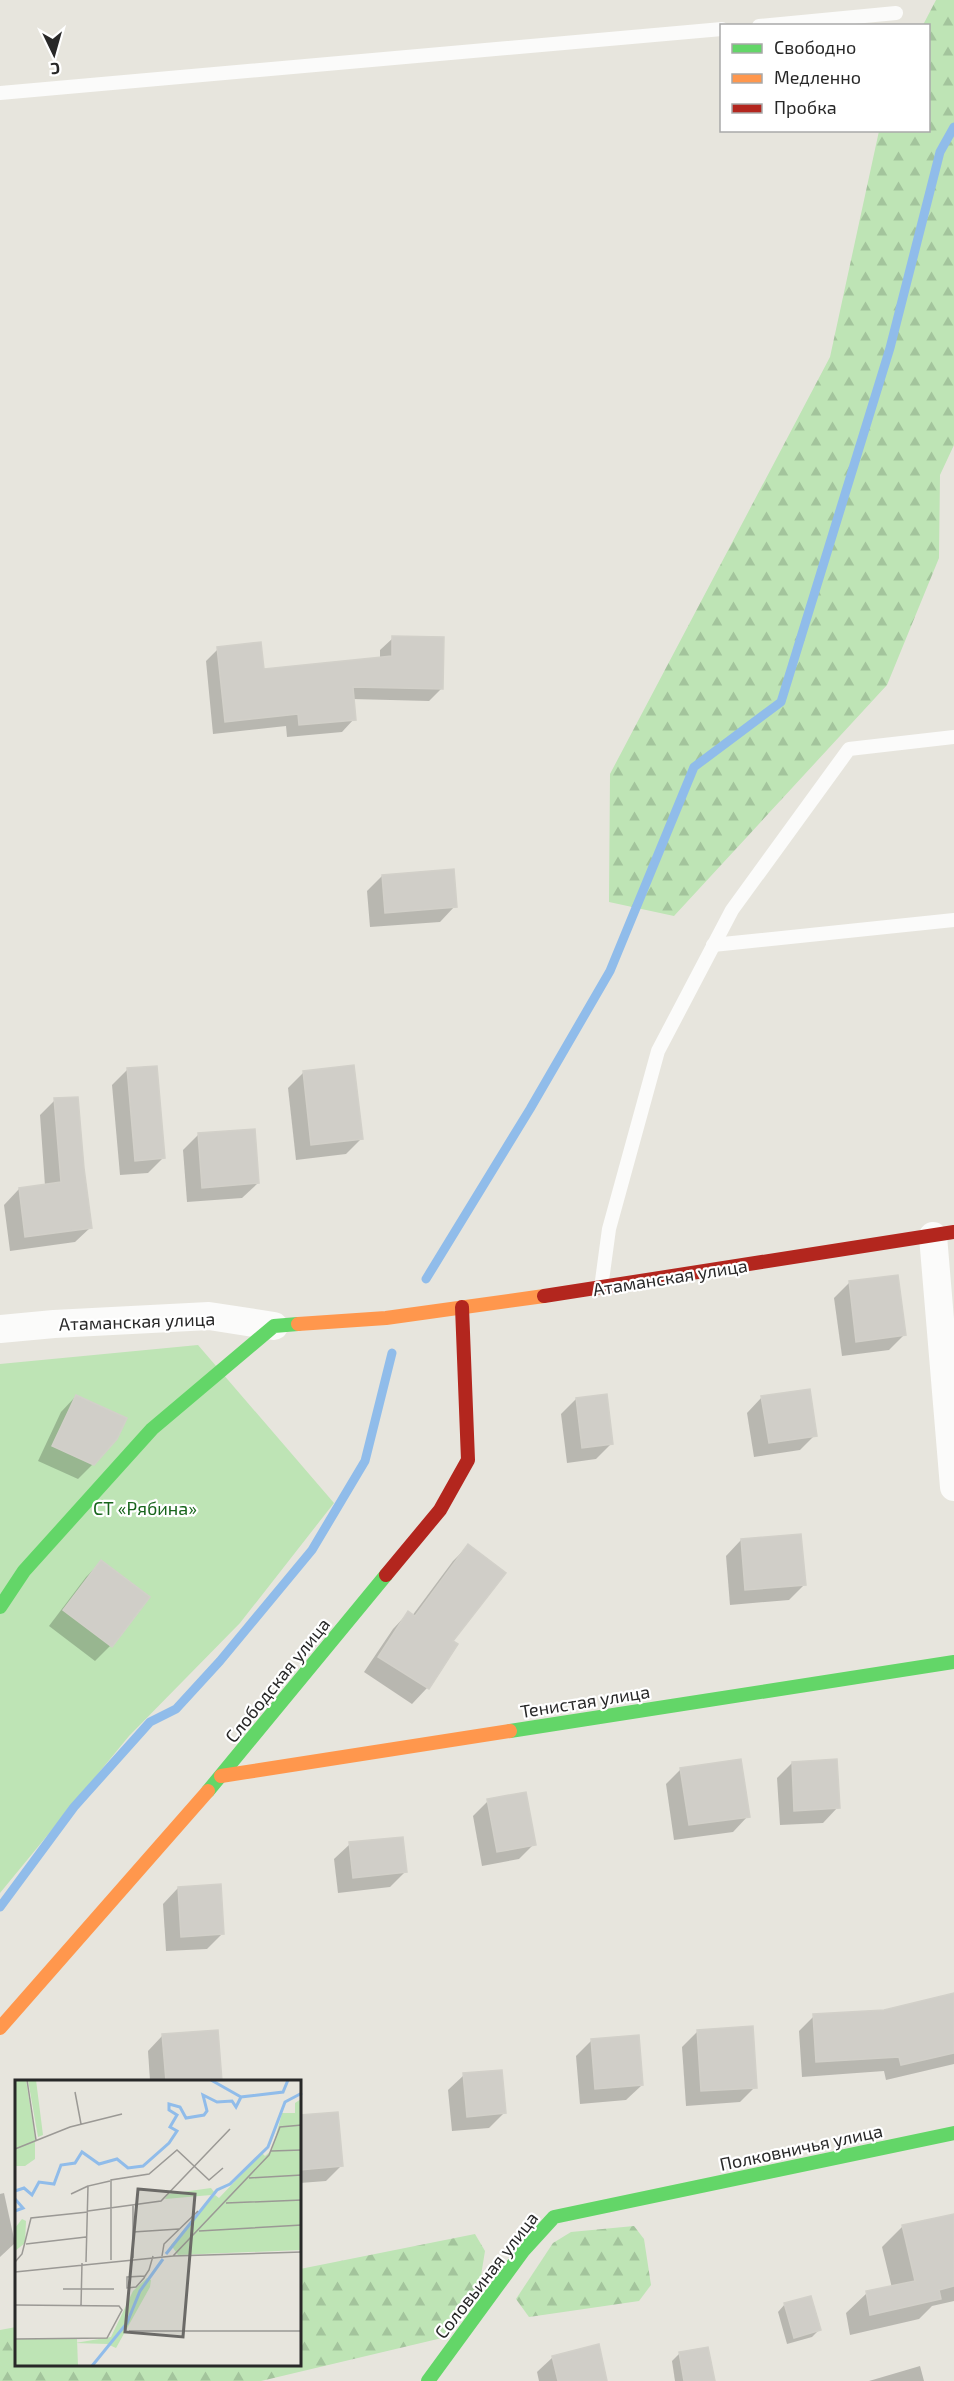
<svg xmlns="http://www.w3.org/2000/svg" width="954" height="2381" font-family="'Exo 2',sans-serif">
	<style>
		.forest { fill: url(#forest-firs) }
		.park { fill: #bee4b5 }
		.shadow { fill: #0003 }
		.lines { fill: none; stroke-linecap: round; stroke-linejoin: round }
		.stream { stroke: #90bcea; stroke-width: 9 }
		.building { fill: #d0cec8; stroke: #d2d0c9; stroke-width: 1.5 }
		.lane { stroke: #fbfbfa; stroke-width: 14 }
		.street { stroke: #fbfbfa; stroke-width: 28 }
		.fast { stroke: #63d668; stroke-width: 14 }
		.slow { stroke: #ff974d; stroke-width: 14 }
		.jam { stroke: #b3261e; stroke-width: 14 }
		.labels { text-anchor: middle; dominant-baseline: central; stroke-width: 4.5; stroke-linejoin: round; paint-order: stroke }
		.street-label { font-size: 18px; fill: #282828; stroke: #fff }
		.park-label { font-size: 18px; fill: #18651c; stroke: #fff }
		.inset-river { fill: none; stroke: #90bcea; stroke-width: 3 }
		.inset-road { fill: none; stroke: #9b9995; stroke-width: 1.5 }
		.view { fill: #6b6a67; fill-opacity: 0.15; stroke: #6b6a67; stroke-width: 3 }
		.inset-edge { fill: none; stroke: #282828; stroke-width: 3 }
	</style>
	<defs>
		<pattern id="forest-firs" width="22" height="20" patternUnits="userSpaceOnUse" patternTransform="scale(1.5)"><rect width="22" height="20" fill="#bee4b5"/><path d="M5 1l3.5 6h-7zM16 11l3.5 6h-7z" fill="#a3c49c"/></pattern>
	</defs>
	<rect width="100%" height="100%" fill="#e7e5dd"/>
	<g class="forest">
		<polygon points="936,0 954,0 954,445 940,475 939,558 887,685 674,916 609,902 610,774 830,357 879,131 928,130 928,26 923,25"/>
		<polygon points="634,2226 644,2239 651,2285 639,2301 529,2317 516,2299 553,2243 571,2232"/>
		<polygon points="475,2234 485,2251 479,2288 442,2338 261,2381 0,2381 0,2330 16,2327 16,2364 300,2364 300,2269"/>
	</g>
	<polygon class="park" points="198,1345 334,1503 240,1623 129,1736 0,1893 0,1364"/>
	<g class="shadow">
		<polygon points="393,638 442,688 429,701 352,699 354,719 342,732 287,737 286,726 213,734 206,661 218,649 263,670 380,659 380,650"/>
		<polygon points="382,876 455,906 440,922 370,927 367,891"/>
		<polygon points="127,1070 164,1157 148,1173 120,1175 112,1085"/>
		<polygon points="303,1073 361,1139 346,1154 296,1160 288,1088"/>
		<polygon points="55,1100 83,1168 91,1227 75,1242 10,1251 4,1205 19,1189 45,1186 40,1115"/>
		<polygon points="198,1135 258,1183 242,1198 187,1202 183,1150"/>
		<polygon points="850,1282 904,1335 889,1350 842,1356 834,1298"/>
		<polygon points="76,1396 93,1464 78,1479 38,1461 61,1412"/>
		<polygon points="762,1397 815,1435 800,1450 754,1457 747,1413"/>
		<polygon points="576,1399 611,1444 596,1459 567,1463 561,1414"/>
		<polygon points="741,1540 804,1585 789,1600 730,1605 726,1556"/>
		<polygon points="468,1546 451,1642 456,1645 427,1688 412,1704 364,1672 393,1629 408,1613 412,1616 453,1561"/>
		<polygon points="101,1562 148,1597 110,1646 95,1661 49,1626 86,1577"/>
		<polygon points="792,1763 838,1807 823,1823 780,1825 777,1778"/>
		<polygon points="681,1769 748,1816 733,1832 674,1840 666,1784"/>
		<polygon points="488,1801 534,1844 519,1859 482,1866 473,1816"/>
		<polygon points="350,1844 405,1872 390,1887 338,1893 334,1859"/>
		<polygon points="178,1888 223,1933 207,1949 166,1951 163,1904"/>
		<polygon points="954,1994 954,2064 886,2080 884,2071 802,2077 799,2031 814,2016 884,2011"/>
		<polygon points="697,2032 755,2087 740,2102 686,2106 682,2047"/>
		<polygon points="163,2035 219,2081 150,2081 148,2051"/>
		<polygon points="592,2040 642,2085 626,2100 580,2104 576,2056"/>
		<polygon points="464,2075 504,2113 489,2128 452,2131 448,2090"/>
		<polygon points="300,2117 341,2166 326,2181 300,2183"/>
		<polygon points="4,2193 15,2243 0,2257 0,2194"/>
		<polygon points="954,2216 954,2301 932,2306 919,2319 850,2335 846,2313 867,2293 892,2288 882,2247 903,2226"/>
		<polygon points="785,2304 819,2330 812,2337 787,2344 778,2312"/>
		<polygon points="707,2348 713,2381 675,2381 672,2361 679,2354"/>
		<polygon points="553,2357 606,2381 539,2381 537,2372"/>
		<polygon points="920,2366 924,2381 869,2381"/>
	</g>
	<g class="lines">
		<g class="stream">
			<polyline points="426,1279 530,1109 610,971 694,767 781,702 890,348 940,152 954,127"/>
			<polyline points="0,1907 74,1807 150,1722 176,1709 220,1661 312,1550 365,1461 392,1353"/>
		</g>
	</g>
	<g class="building">
		<polygon points="392,636 444,637 443,689 353,687 356,720 299,725 298,714 225,722 217,647 261,642 264,669 392,656"/>
		<polygon points="454,869 457,907 385,913 382,875"/>
		<polygon points="354,1065 363,1139 311,1145 303,1071"/>
		<polygon points="157,1066 165,1158 135,1161 127,1068"/>
		<polygon points="78,1097 84,1168 92,1228 25,1237 19,1188 61,1182 54,1098"/>
		<polygon points="255,1129 259,1183 202,1188 198,1133"/>
		<polygon points="898,1275 906,1335 856,1342 849,1281"/>
		<polygon points="810,1389 817,1436 769,1443 761,1396"/>
		<polygon points="607,1394 613,1444 582,1448 576,1398"/>
		<polygon points="76,1395 127,1418 117,1439 94,1465 52,1446"/>
		<polygon points="801,1534 806,1585 745,1590 741,1539"/>
		<polygon points="468,1544 506,1573 453,1641 458,1644 429,1689 378,1657 408,1611 415,1616"/>
		<polygon points="101,1560 150,1597 112,1647 63,1610"/>
		<polygon points="741,1759 750,1817 689,1825 680,1768"/>
		<polygon points="837,1759 840,1808 794,1811 792,1762"/>
		<polygon points="526,1792 536,1845 497,1852 487,1799"/>
		<polygon points="403,1837 407,1872 353,1878 349,1842"/>
		<polygon points="221,1884 224,1934 181,1937 178,1887"/>
		<polygon points="954,1993 954,2053 901,2065 899,2057 816,2062 813,2014 884,2010"/>
		<polygon points="753,2026 757,2088 701,2091 697,2030"/>
		<polygon points="218,2030 222,2081 166,2081 162,2034"/>
		<polygon points="639,2035 643,2085 595,2089 591,2039"/>
		<polygon points="502,2070 506,2113 467,2117 463,2073"/>
		<polygon points="338,2112 343,2166 300,2170 300,2115"/>
		<polygon points="954,2214 954,2286 939,2290 941,2299 870,2315 866,2291 915,2281 902,2225"/>
		<polygon points="811,2296 821,2330 794,2338 784,2303"/>
		<polygon points="599,2344 607,2381 558,2381 552,2356"/>
		<polygon points="708,2347 715,2381 684,2381 679,2352"/>
	</g>
	<g class="lines">
		<g class="lane">
			<polyline points="759,26 896,13"/>
			<polyline points="0,93 722,29"/>
			<polyline points="713,945 954,920"/>
			<polyline points="601,1288 609,1229 658,1051 732,910 849,749 954,737"/>
		</g>
		<g class="street">
			<polyline points="933,1236 954,1487"/>
			<polyline points="0,1329 54,1324 209,1316 274,1326"/>
		</g>
		<g class="fast">
			<polyline points="0,1607 24,1571 152,1429 274,1326 298,1324"/>
			<polyline points="510,1731 954,1662"/>
			<polyline points="208,1791 386,1575"/>
			<polyline points="428,2381 523,2251 554,2217 954,2133"/>
		</g>
		<g class="slow">
			<polyline points="298,1324 386,1318 544,1296"/>
			<polyline points="221,1776 510,1731"/>
			<polyline points="0,2028 208,1791"/>
		</g>
		<g class="jam">
			<polyline points="544,1296 954,1232"/>
			<polyline points="386,1575 440,1510 468,1460 462,1307"/>
		</g>
	</g>
	<g class="labels">
		<g class="street-label">
			<text transform="translate(670 1277) rotate(-9)">Атаманская улица</text>
			<text transform="translate(137 1321) rotate(-2)">Атаманская улица</text>
			<text transform="translate(277 1680) rotate(-51)">Слободская улица</text>
			<text transform="translate(585 1701) rotate(-9)">Тенистая улица</text>
			<text transform="translate(801 2147) rotate(-12)">Полковничья улица</text>
			<text transform="translate(486 2275) rotate(-52)">Соловьиная улица</text>
		</g>
		<g class="park-label">
			<text x="145" y="1508">СТ «Рябина»</text>
		</g>
	</g>
	<g transform="translate(15 2080)">
		<rect width="286" height="286" fill="#e7e5dd"/>
		<path d="M13 0H21L28 55 23 57ZM196 108 199 112 196 115 150 119 153 114ZM7 139 11 141 10 163 0 171V148ZM132 198 136 200 135 207 101 268 92 264 60 263 96 257 118 211Z" fill="#bee4b5"/>
		<path d="M0 0H11L20 57V79L10 86H0ZM286 19V170L163 175 156 165 200 115 204 118 247 73 250 76 257 70 267 33H280V23ZM0 259H62L63 286H0Z" fill="#bee4b5"/>
		<path class="inset-river" d="M196 0 226 17M0 111 9 108 17 115 24 102 39 104 46 85 60 83 67 72 84 84 102 79 113 88 128 86 154 63 162 51 155 47 162 35 154 30V24L165 27 171 38 189 35 192 31 188 15 202 22 217 21 221 27 226 17 268 12 273 0M0 119 8 128 0 131M151 174 202 110 215 104 253 67 270 22 287 13M77 286 112 243 125 211 148 179"/>
		<path class="inset-road" d="M12 0 21 60M60 12 66 44M0 69 55 47 107 34M256 71 287 70M234 98 287 95M56 114 73 106M211 123 287 120M118 125V178M73 131 146 121 215 49M184 151 287 145M118 152 164 149M11 164 71 157M147 176 149 164 183 131M158 176 287 172M96 180V100L134 94 162 70 194 100 208 88M0 182 7 174 16 138 73 132M71 182 73 106 95 101M0 192 158 176 254 75 265 47 287 45M130 196 112 197V208L121 207 129 198 130 196 134 190 138 176M48 209H99M0 225 104 226 107 230 92 258 0 259M66 226 67 183M114 251H287"/>
		<path class="view" d="M123 109 180 114 168 257 110 252Z"/>
		<rect width="286" height="286" class="inset-edge"/>
	</g>
	<rect x="720" y="24" width="210" height="108" fill="#ffffff" stroke="#a9a9a9" stroke-width="1.5"/>
	<rect x="732" y="44" width="30" height="9" fill="#63d668" stroke="#a9a9a9" stroke-width="1.5"/>
	<text x="774" y="54" font-size="18" fill="#282828">Свободно</text>
	<rect x="732" y="74" width="30" height="9" fill="#ff974d" stroke="#a9a9a9" stroke-width="1.5"/>
	<text x="774" y="84" font-size="18" fill="#282828">Медленно</text>
	<rect x="732" y="104" width="30" height="9" fill="#b3261e" stroke="#a9a9a9" stroke-width="1.5"/>
	<text x="774" y="114" font-size="18" fill="#282828">Пробка</text>
	<g transform="translate(54 54) rotate(175)" stroke="#ffffff" stroke-width="4.5" paint-order="stroke">
	<path d="M0-4.5L10 22L0 15L-10 22Z" fill="#282828"/>
	<text y="-9" font-size="16" font-weight="bold" text-anchor="middle" fill="#282828">С</text>
	</g>
</svg>
